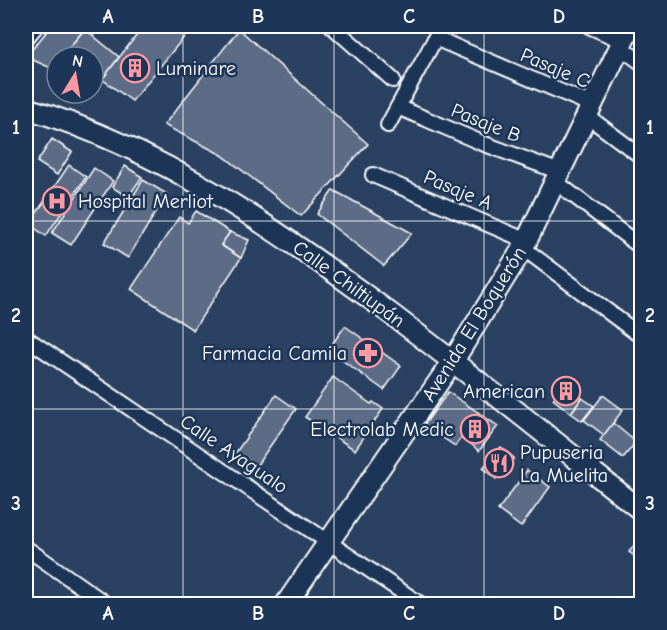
<svg xmlns="http://www.w3.org/2000/svg" width="667" height="630" font-family="'Comic Neue',sans-serif">
	<style>
		.building { fill: #5b6c86; stroke: #fff; stroke-width: 1.5 }
		.lines { fill: none; stroke-linecap: round; stroke-linejoin: round }
		.street-casing { stroke: #fff; stroke-width: 18 }
		.secondary-casing { stroke: #fff; stroke-width: 24 }
		.street { stroke: #1d3557; stroke-width: 14 }
		.secondary { stroke: #1d3557; stroke-width: 20 }
		.grid { fill: none; stroke: #fff; stroke-width: 1.5; stroke-opacity: 0.55 }
		.labels { text-anchor: middle; dominant-baseline: central; stroke-width: 5; stroke-linejoin: round; paint-order: stroke }
		.poi-label { font-size: 20px; fill: #fff; stroke: #1d3557; text-anchor: start }
		.street-label { font-size: 20px; fill: #fff; stroke: #1d3557 }
		.neatline { fill: none; stroke: #fff; stroke-width: 2 }
		.grid-label { font-size: 20px; text-anchor: middle; font-weight: bold; fill: #fff }
	</style>
	<rect width="100%" height="100%" fill="#2a4161"/>
	<filter id="ink" filterUnits="userSpaceOnUse"><feTurbulence type="fractalNoise" baseFrequency=".0167" numOctaves="2"/><feDisplacementMap in="SourceGraphic" scale="12" xChannelSelector="R" yChannelSelector="G"/><feConvolveMatrix kernelMatrix="1 2 1 2 8 2 1 2 1" color-interpolation-filters="sRGB"/></filter>
	<g filter="url(#ink)">
		<g class="building">
			<polygon points="51,26 82,26 85,29 61,57 57,57 51,68 26,57"/>
			<polygon points="144,26 193,26 132,101 102,79"/>
			<polygon points="85,29 119,57 93,92 93,57 61,57"/>
			<polygon points="239,29 368,144 301,216 222,155 164,125"/>
			<polygon points="52,139 72,152 57,175 37,162"/>
			<polygon points="69,165 86,177 46,236 29,224"/>
			<polygon points="125,166 142,177 128,197 112,187"/>
			<polygon points="94,168 113,181 71,245 52,233"/>
			<polygon points="143,180 167,194 128,258 104,243"/>
			<polygon points="333,190 412,233 384,266 317,214"/>
			<polygon points="196,211 230,232 221,245 241,258 193,330 131,289 179,217 188,223"/>
			<polygon points="230,232 249,240 241,258 221,245"/>
			<polygon points="345,326 401,366 384,390 328,350"/>
			<polygon points="333,377 371,404 373,402 383,409 355,450 305,417"/>
			<polygon points="565,384 582,398 571,413 553,399"/>
			<polygon points="448,392 479,413 455,446 424,425"/>
			<polygon points="276,395 296,409 252,472 232,458"/>
			<polygon points="603,395 623,410 604,435 584,420"/>
			<polygon points="582,398 594,406 582,421 571,413"/>
			<polygon points="479,413 489,420 471,444 461,438"/>
			<polygon points="489,420 498,426 479,451 471,444"/>
			<polygon points="613,423 636,442 623,458 600,440"/>
			<polygon points="501,447 514,458 496,479 483,468"/>
			<polygon points="527,470 550,487 521,527 498,510"/>
			<polygon points="641,536 642,536 642,561 629,552"/>
		</g>
		<g class="lines">
			<g class="street-casing">
				<g id="street">
					<polyline points="332,26 393,80"/>
					<polyline points="589,26 623,41"/>
					<polyline points="26,38 36,26"/>
					<polyline points="435,38 592,105"/>
					<polyline points="620,47 642,63"/>
					<polyline points="398,107 482,143 560,172"/>
					<polyline points="587,116 642,157"/>
					<polyline points="388,125 442,26"/>
					<polyline points="373,175 527,241"/>
					<polyline points="556,182 642,248"/>
					<polyline points="523,248 642,337"/>
					<polyline points="26,338 420,604"/>
					<polyline points="26,548 106,604"/>
				</g>
			</g>
			<g class="secondary-casing">
				<g id="secondary">
					<path d="M26 108C163 149 281 232 395 317 478 380 560 446 642 511"/>
					<polyline points="286,604 453,361 523,248 630,26"/>
				</g>
			</g>
			<use href="#street" class="street"/>
			<use href="#secondary" class="secondary"/>
		</g>
	</g>
	<path class="grid" d="M183 26V604M334 26V604M484 26V604M26 221H642M26 409H642"/>
	<defs>
		<g id="building-ring" transform="scale(1.5)"><circle r="9.5" fill="#1d3557" stroke="#ff9aa2" stroke-width="1.5"/><path d="M-4-6H4V6H1V3H-1V6H-4ZM-2.5-4.3h1.7v1.8h-1.7ZM.8-4.3h1.7v1.8H.8ZM-2.5-1h1.7V.8h-1.7ZM.8-1h1.7V.8H.8Z" fill="#ff9aa2"/></g>
		<g id="hospital-ring" transform="scale(1.5)"><circle r="9.5" fill="#1d3557" stroke="#ff9aa2" stroke-width="1.5"/><path d="M-5-5h3v3.5h4V-5h3V5h-3V1.5h-4V5h-3Z" fill="#ff9aa2"/></g>
		<g id="pharmacy-ring" transform="scale(1.5)"><circle r="9.5" fill="#1d3557" stroke="#ff9aa2" stroke-width="1.5"/><path d="M-2-6h4v4h4v4h-4v4h-4v-4h-4v-4h4Z" fill="#ff9aa2"/></g>
		<g id="restaurant-ring" transform="scale(1.5)"><circle r="9.5" fill="#1d3557" stroke="#ff9aa2" stroke-width="1.5"/><path d="M-5-6h1v4h1v-4h1v4h1v-4h1v5L-1.5 .5V6h-2V.5L-5-1ZM5-6V6H3V1.5H1.5Q1.5-4 5-6Z" fill="#ff9aa2"/></g>
	</defs>
	<g fill-rule="evenodd">
		<use href="#building-ring" x="135" y="68"/>
		<use href="#hospital-ring" x="57" y="201"/>
		<use href="#pharmacy-ring" x="368" y="353"/>
		<use href="#building-ring" x="566" y="391"/>
		<use href="#building-ring" x="475" y="429"/>
		<use href="#restaurant-ring" x="499" y="463"/>
	</g>
	<g class="labels">
		<g class="poi-label">
			<text x="156" y="68">Luminare</text>
			<text x="78" y="201">Hospital Merliot</text>
			<text x="347" y="353" text-anchor="end">Farmacia Camila</text>
			<text x="545" y="391" text-anchor="end">American</text>
			<text x="454" y="429" text-anchor="end">Electrolab Medic</text>
			<text x="520" y="452">Pupuseria<tspan x="520" dy="23">La Muelita</tspan></text>
		</g>
		<g class="street-label">
			<text transform="translate(555 68) rotate(23)">Pasaje C</text>
			<text transform="translate(486 123) rotate(22)">Pasaje B</text>
			<text transform="translate(458 190) rotate(23)">Pasaje A</text>
			<text transform="translate(349 284) rotate(36)">Calle Chiltiupán</text>
			<text transform="translate(474 324) rotate(-58)">Avenida El Boquerón</text>
			<text transform="translate(234 454) rotate(34)">Calle Ayagualo</text>
		</g>
	</g>
	<rect width="667" height="630" fill="none" stroke="#1d3557" stroke-width="66"/>
	<g transform="translate(75 75) rotate(11)"><circle r="28" fill="#1d3557" stroke="#77869a" stroke-width="1.5"/>
	<path d="M0-4.5L10 22L0 15L-10 22Z" fill="#ff9aa2"/>
	<text y="-9" font-size="16" font-weight="bold" text-anchor="middle" fill="#ffffff">N</text>
	</g>
	<rect x="33" y="33" width="601" height="564" class="neatline"/>
	<g class="grid-label">
		<text x="108" y="23">A</text>
		<text x="258" y="23">B</text>
		<text x="409" y="23">C</text>
		<text x="559" y="23">D</text>
		<text x="16" y="134">1</text>
		<text x="650" y="134">1</text>
		<text x="16" y="322">2</text>
		<text x="650" y="322">2</text>
		<text x="16" y="510">3</text>
		<text x="650" y="510">3</text>
		<text x="108" y="620">A</text>
		<text x="258" y="620">B</text>
		<text x="409" y="620">C</text>
		<text x="559" y="620">D</text>
	</g>
</svg>
